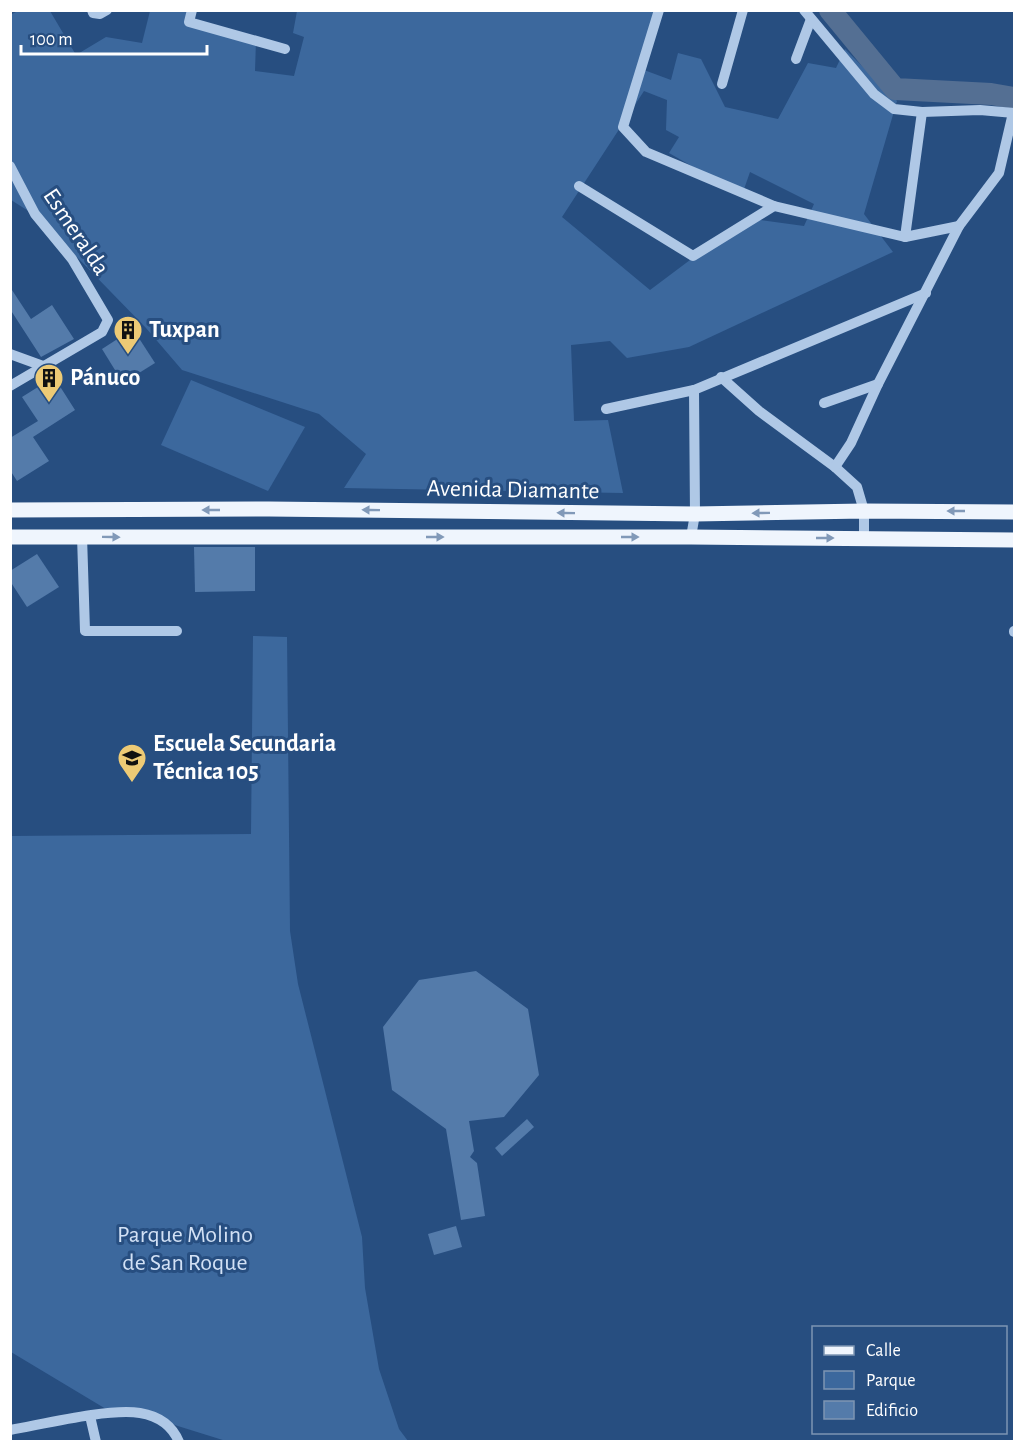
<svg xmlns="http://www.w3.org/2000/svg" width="1025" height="1452" font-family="'Alegreya Sans',sans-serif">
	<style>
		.green { fill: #3c689d; fill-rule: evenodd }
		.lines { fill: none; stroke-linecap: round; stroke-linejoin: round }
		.river { stroke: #546f93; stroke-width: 22 }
		.building { fill: #547baa }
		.minor { stroke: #afc8e6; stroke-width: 10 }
		.major { stroke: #eff5fd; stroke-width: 15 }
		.oneway { fill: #8199b8 }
		.labels { text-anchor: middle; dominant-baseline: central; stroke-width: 6; stroke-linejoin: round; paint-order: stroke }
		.street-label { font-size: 24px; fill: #fff; stroke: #274e80 }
		.poi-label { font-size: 24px; font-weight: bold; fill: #fff; stroke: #274e80; text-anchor: start }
		.park-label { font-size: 24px; fill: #d2e1f5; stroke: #274e80 }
	</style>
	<rect width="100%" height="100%" fill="#274e80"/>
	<g class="green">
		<path d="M18 11H50L76 55 106 37 142 43 150 11H187L185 23 256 40 255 71 294 76 304 37 293 33 297 11H658L644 70 671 80 678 53 701 59 725 107 778 119 808 63 836 68 845 49 897 101 864 214 893 252 689 347 627 358 610 341 571 345 574 421 608 420 623 493 344 488 366 454 319 414 182 370 146 328 38 217 11 200 10 15ZM644 91 667 100 666 130 679 137 669 153 742 195 750 172 814 204 804 226 746 218 650 290 562 217Z"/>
		<polygon points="191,380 305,427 268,491 161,445"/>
		<polygon points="253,636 287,637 290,931 298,984 362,1237 365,1288 379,1369 399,1429 408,1441 226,1441 165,1422 111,1412 11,1352 11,836 251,834"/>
	</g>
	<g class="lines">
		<polyline class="river" points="830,10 895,89 991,94 1014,98"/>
	</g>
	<g class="building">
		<polygon points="10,287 31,319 52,305 74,339 41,357 10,309"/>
		<polygon points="133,329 155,363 123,383 102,349"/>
		<polygon points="54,377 75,410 33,437 49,461 17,481 10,470 10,438 38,421 22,397"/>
		<polygon points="194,547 255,547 255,591 195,592"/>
		<polygon points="37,554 59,587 27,607 10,581 10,571"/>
		<polygon points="476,971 528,1009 539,1075 504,1117 469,1121 474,1151 470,1157 477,1163 485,1216 461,1220 446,1129 392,1090 383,1027 419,980"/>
		<polygon points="527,1119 534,1127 502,1156 495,1148"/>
		<polygon points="456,1226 462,1247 434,1255 428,1234"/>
	</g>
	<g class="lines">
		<g class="minor">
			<polyline points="92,10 93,13 100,14 107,10"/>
			<polyline points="192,10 189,22 285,49"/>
			<polyline points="659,10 623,127 646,152 774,206 905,237 959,226"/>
			<polyline points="804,10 874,94 894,109 922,112 980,110 1014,113"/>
			<polyline points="796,59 811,19"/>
			<polyline points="722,84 743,10"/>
			<polyline points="10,166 35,214 72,259 108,320 102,332 10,386"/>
			<polyline points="579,186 693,256 774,206"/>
			<polyline points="905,237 922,112"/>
			<polyline points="10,354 43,366"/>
			<polyline points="721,377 759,411 835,467 857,487 864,511 864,539"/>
			<polyline points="824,403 878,384"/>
			<polyline points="606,409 694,390 926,293"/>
			<polyline points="835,467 851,443 878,384 959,226 999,173 1013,113"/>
			<polyline points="82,536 85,631 177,631"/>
			<polyline points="691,537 695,514 694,390"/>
			<polyline points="1014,631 1014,632"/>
			<polyline points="90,1416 96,1442"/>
			<path d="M10 1430C44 1424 109 1408 140 1413 158 1416 172 1425 179 1442"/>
		</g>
		<g class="major">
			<polyline points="10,510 269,509 695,514 864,511 1014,512"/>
			<polyline points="10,537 691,537 1014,540"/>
		</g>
	</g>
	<defs><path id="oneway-solid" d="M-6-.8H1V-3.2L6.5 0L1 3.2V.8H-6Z" transform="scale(1.5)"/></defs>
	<g class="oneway">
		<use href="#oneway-solid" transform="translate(211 510) rotate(180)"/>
		<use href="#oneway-solid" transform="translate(371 510) rotate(-179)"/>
		<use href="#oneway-solid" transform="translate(956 511) rotate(-180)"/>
		<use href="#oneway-solid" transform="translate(566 513) rotate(-179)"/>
		<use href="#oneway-solid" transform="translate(761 513) rotate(179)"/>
		<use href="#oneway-solid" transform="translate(111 537) rotate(1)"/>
		<use href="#oneway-solid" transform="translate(435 537)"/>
		<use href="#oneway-solid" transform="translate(630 537)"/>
		<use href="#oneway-solid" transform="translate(825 538)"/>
	</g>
	<defs>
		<g id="building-pin" transform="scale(1.5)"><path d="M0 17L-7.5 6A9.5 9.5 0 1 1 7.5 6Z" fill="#edca75" stroke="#274e80"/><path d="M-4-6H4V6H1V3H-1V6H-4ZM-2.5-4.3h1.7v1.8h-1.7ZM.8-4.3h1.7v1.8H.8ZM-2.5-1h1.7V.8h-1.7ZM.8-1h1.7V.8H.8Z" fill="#111"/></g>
		<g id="school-pin" transform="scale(1.5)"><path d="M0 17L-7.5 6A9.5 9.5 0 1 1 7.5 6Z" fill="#edca75" stroke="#274e80"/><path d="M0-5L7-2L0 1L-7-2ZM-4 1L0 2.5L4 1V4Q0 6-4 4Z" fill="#111"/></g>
	</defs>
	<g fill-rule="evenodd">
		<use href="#building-pin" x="128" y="330"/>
		<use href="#building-pin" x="49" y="378"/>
		<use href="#school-pin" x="132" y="758"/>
	</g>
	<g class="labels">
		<g class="street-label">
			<text transform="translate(76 232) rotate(56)">Esmeralda</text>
			<text transform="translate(513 490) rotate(1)">Avenida Diamante</text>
		</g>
		<g class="poi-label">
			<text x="149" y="330">Tuxpan</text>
			<text x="70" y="378">Pánuco</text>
			<text x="153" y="744">Escuela Secundaria<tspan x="153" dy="28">Técnica 105</tspan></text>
		</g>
		<g class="park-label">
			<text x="185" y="1235">Parque Molino<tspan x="185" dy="28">de San Roque</tspan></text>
		</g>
	</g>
	<rect width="1025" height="1452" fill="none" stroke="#ffffff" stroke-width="24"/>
	<rect x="812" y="1326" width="195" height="108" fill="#274e80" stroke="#7d95b3" stroke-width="1.5"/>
	<rect x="824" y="1346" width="30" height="9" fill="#eff5fd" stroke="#7d95b3" stroke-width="1.5"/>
	<text x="866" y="1356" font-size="18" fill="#ffffff">Calle</text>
	<rect x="824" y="1371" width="30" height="18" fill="#3c689d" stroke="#7d95b3" stroke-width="1.5"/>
	<text x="866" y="1386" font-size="18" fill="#ffffff">Parque</text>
	<rect x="824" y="1401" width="30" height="18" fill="#547baa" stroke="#7d95b3" stroke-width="1.5"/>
	<text x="866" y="1416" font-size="18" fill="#ffffff">Edificio</text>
	<path d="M21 45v9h186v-9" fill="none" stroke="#ffffff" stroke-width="3"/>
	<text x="30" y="45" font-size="18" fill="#ffffff" stroke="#274e80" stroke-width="4.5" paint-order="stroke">100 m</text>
</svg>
